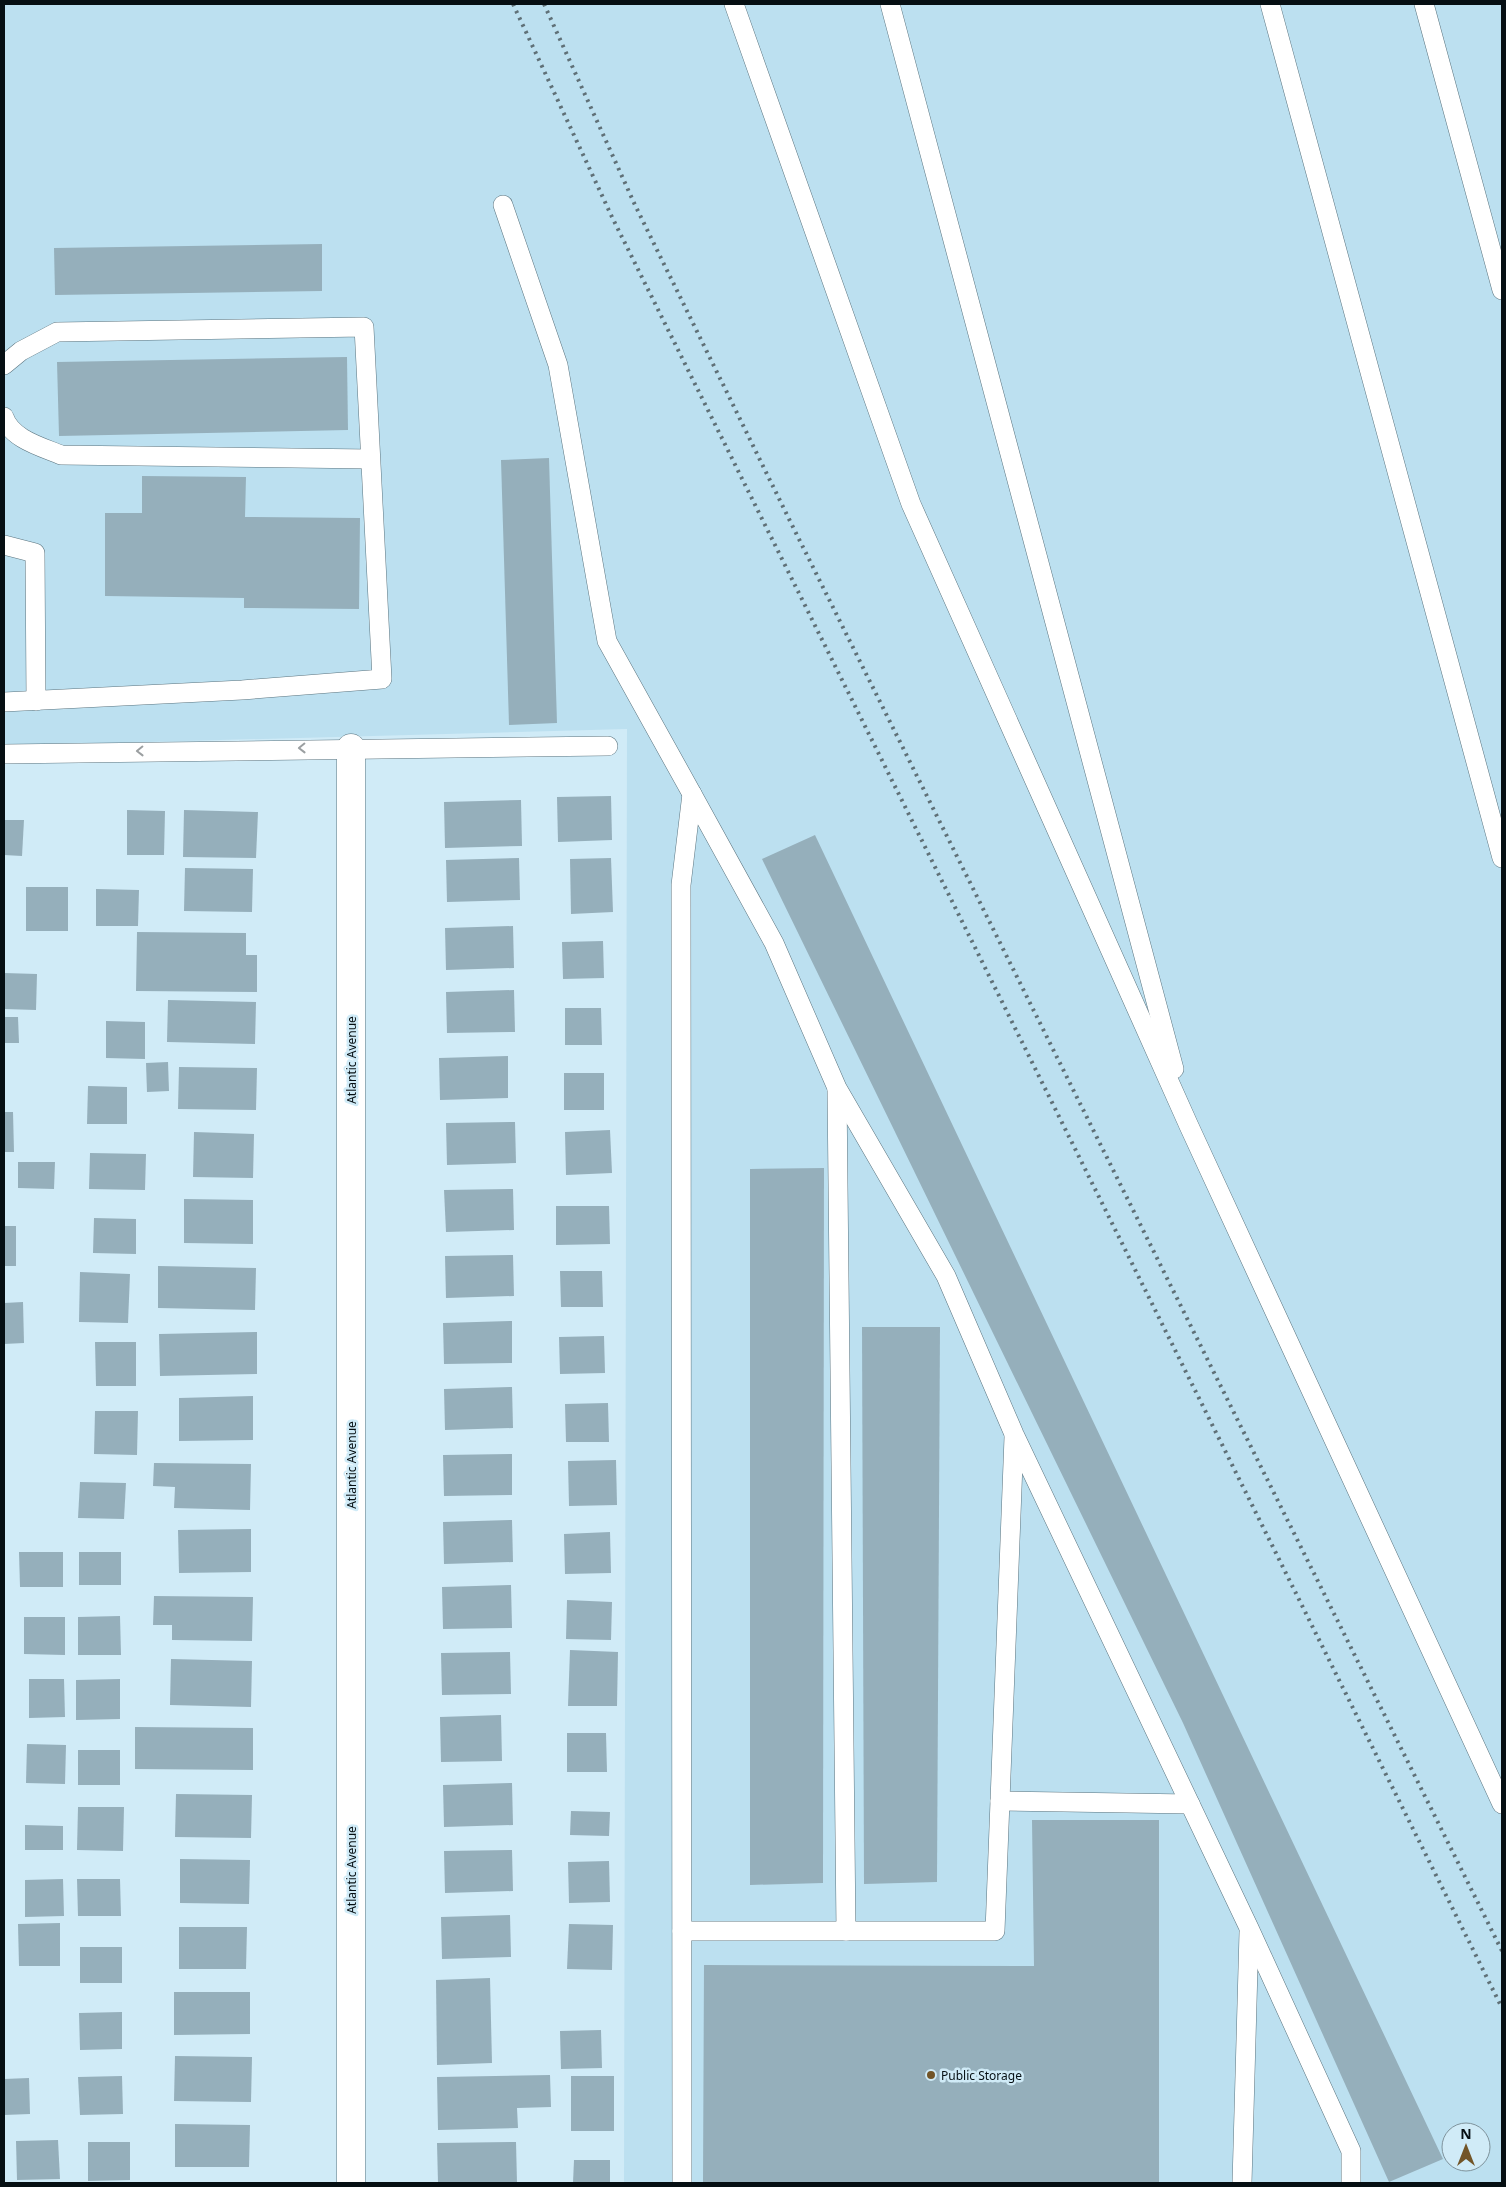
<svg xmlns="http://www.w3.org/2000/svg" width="1506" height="2187" font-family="'Noto Sans',sans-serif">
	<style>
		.built { fill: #bce0f0; fill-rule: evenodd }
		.building { fill: #95afbb }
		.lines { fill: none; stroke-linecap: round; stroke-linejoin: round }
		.service-casing { stroke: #5b747f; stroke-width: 20 }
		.minor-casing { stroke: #5b747f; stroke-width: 29 }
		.service { stroke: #fff; stroke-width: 19 }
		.minor { stroke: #fff; stroke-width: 28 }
		.rail { stroke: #5f7077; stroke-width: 4; stroke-dasharray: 2.5 5; stroke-linecap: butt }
		.oneway { stroke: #9b9fa1 }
		.poi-dot { fill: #725528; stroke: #d0ebf7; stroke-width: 2 }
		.labels { text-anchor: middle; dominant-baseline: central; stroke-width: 5; stroke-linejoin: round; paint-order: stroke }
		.street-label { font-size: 12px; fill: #060f13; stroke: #d0ebf7 }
		.poi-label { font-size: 12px; fill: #060f13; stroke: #d0ebf7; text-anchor: start }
	</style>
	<rect width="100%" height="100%" fill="#d0ebf7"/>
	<path class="built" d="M4 4H1502V2183H624L627 729 4 746ZM1451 2132H1481V2162H1451Z"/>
	<g class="building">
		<polygon points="322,244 322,291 55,295 54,248"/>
		<polygon points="347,357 348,430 59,436 57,362"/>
		<polygon points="549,458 557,723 509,725 501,460"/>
		<polygon points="142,476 246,477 245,517 360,518 359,609 244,608 244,598 105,596 105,513 142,513"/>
		<polygon points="611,796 612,840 558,842 557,797"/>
		<polygon points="521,800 522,846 445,848 444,802"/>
		<polygon points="127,810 165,811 164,855 127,855"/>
		<polygon points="184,810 258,812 256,858 183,857"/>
		<polygon points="4,820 24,820 22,856 4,855"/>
		<polygon points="815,835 1443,2159 1389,2182 1183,1723 762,859"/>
		<polygon points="519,858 520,900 447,902 446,860"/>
		<polygon points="611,858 613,912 571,914 570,859"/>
		<polygon points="185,868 253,869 252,912 184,911"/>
		<rect x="26" y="887" width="42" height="44"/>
		<polygon points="96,889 139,890 138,926 96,926"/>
		<polygon points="513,926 514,968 446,970 445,928"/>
		<polygon points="137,932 246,933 246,955 257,955 257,992 136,991"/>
		<polygon points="603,941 604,978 563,979 562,942"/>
		<polygon points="4,973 37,974 36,1010 4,1009"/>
		<polygon points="514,990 515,1032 447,1033 446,992"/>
		<polygon points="168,1000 256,1002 255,1044 167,1042"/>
		<polygon points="565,1008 601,1008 602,1045 565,1045"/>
		<polygon points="4,1017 18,1017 19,1043 4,1043"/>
		<polygon points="106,1021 145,1022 145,1059 106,1058"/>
		<polygon points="508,1056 508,1098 440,1100 439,1058"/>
		<polygon points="168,1062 169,1091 147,1092 146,1063"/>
		<polygon points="179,1067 257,1068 256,1110 178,1109"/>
		<rect x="564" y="1073" width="40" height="37"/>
		<polygon points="88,1086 127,1087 127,1124 87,1124"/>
		<polygon points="4,1112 13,1112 14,1152 4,1152"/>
		<polygon points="515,1122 516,1163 447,1165 446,1123"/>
		<polygon points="610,1130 612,1173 566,1175 565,1132"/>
		<polygon points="194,1132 254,1134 253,1178 193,1177"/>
		<polygon points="90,1153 146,1154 145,1190 89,1189"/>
		<polygon points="18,1162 55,1162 54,1189 18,1188"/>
		<polygon points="824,1168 823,1883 750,1885 750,1169"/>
		<polygon points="513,1189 514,1230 446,1232 444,1190"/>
		<polygon points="184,1199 253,1200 253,1244 184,1243"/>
		<polygon points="556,1206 609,1206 610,1244 556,1245"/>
		<polygon points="94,1218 136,1219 136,1254 93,1253"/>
		<rect x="4" y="1226" width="12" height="40"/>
		<polygon points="513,1255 514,1296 446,1298 445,1256"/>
		<polygon points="158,1266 256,1268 255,1310 158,1308"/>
		<polygon points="560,1271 602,1271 603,1307 561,1307"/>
		<polygon points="80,1272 130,1274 128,1323 79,1322"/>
		<polygon points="23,1302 24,1343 4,1344 4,1303"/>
		<polygon points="512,1321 512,1363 444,1364 443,1323"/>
		<polygon points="862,1327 940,1327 937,1882 864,1884"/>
		<polygon points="257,1332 257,1374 160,1376 159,1334"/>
		<polygon points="604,1336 605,1373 560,1374 559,1337"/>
		<polygon points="95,1342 136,1342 136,1386 96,1386"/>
		<polygon points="512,1387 513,1428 445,1430 444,1389"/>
		<polygon points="253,1396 253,1440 179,1441 179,1398"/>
		<polygon points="608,1403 609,1442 566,1442 565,1404"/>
		<polygon points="95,1411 138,1411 137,1455 94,1454"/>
		<polygon points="512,1454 512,1495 444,1496 443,1455"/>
		<polygon points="616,1460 617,1505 569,1506 568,1461"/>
		<polygon points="154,1463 251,1464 250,1510 174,1508 175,1487 153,1486"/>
		<polygon points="80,1482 126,1483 124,1519 78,1518"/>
		<polygon points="512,1520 513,1562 444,1564 443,1522"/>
		<polygon points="251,1529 251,1572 179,1573 178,1530"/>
		<polygon points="610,1532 611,1573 565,1574 564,1534"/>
		<polygon points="19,1552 63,1552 63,1587 20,1587"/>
		<rect x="79" y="1552" width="42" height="33"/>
		<polygon points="511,1585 512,1628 443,1629 442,1587"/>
		<polygon points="154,1596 253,1597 252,1641 172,1640 172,1625 153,1625"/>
		<polygon points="567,1600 612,1602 611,1640 566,1639"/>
		<polygon points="120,1616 121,1655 78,1655 78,1617"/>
		<polygon points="24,1617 65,1617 65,1655 24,1654"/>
		<polygon points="570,1650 618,1652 617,1706 568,1706"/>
		<polygon points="510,1652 511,1694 442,1695 441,1653"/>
		<polygon points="171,1659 252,1661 251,1707 170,1705"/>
		<polygon points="29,1679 64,1679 65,1717 29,1718"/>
		<polygon points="120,1679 120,1719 76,1720 76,1680"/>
		<polygon points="501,1715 502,1761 441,1762 440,1717"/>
		<polygon points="135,1727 253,1728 253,1770 135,1769"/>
		<polygon points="567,1733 606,1733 607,1772 567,1772"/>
		<polygon points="27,1744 66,1745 65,1784 26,1783"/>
		<rect x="78" y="1750" width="42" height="35"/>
		<polygon points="512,1783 513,1825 444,1827 443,1785"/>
		<polygon points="176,1794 252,1795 251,1838 175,1837"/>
		<polygon points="78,1807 124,1807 123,1851 77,1850"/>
		<polygon points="571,1811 610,1812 609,1836 570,1835"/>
		<polygon points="1032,1820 1159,1820 1159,2183 703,2183 704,1965 1034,1966"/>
		<polygon points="25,1825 63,1826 63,1850 25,1850"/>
		<polygon points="512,1850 513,1891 445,1893 444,1851"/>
		<polygon points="180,1859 250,1860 249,1904 180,1903"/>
		<polygon points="609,1861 610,1902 569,1903 568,1862"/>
		<polygon points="63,1879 64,1916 25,1917 25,1880"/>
		<polygon points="77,1879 120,1879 121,1916 78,1916"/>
		<polygon points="510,1915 511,1957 442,1959 441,1917"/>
		<polygon points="60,1923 60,1966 19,1966 18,1924"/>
		<polygon points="569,1924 613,1925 612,1970 567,1969"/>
		<polygon points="179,1927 247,1927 246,1969 179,1969"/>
		<rect x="80" y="1947" width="42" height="36"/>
		<polygon points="490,1978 492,2063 437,2065 436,1980"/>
		<polygon points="174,1992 250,1992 250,2034 174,2035"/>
		<polygon points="122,2012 122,2049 80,2050 79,2013"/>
		<polygon points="601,2030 602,2068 561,2069 560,2031"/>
		<polygon points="175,2056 252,2057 251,2102 174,2101"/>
		<polygon points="550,2075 551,2107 517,2108 518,2128 438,2130 437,2077"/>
		<polygon points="122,2076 123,2114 80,2115 78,2077"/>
		<rect x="571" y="2076" width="43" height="55"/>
		<polygon points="29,2078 30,2114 4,2115 4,2079"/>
		<polygon points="175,2124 250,2125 249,2167 175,2167"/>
		<polygon points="58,2140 60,2179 17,2180 16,2141"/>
		<polygon points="88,2142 130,2142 130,2180 88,2181"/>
		<polygon points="516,2142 517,2183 438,2183 437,2143"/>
		<polygon points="574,2160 610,2160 610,2183 573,2183"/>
	</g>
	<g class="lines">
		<g class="service-casing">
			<g id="service">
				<polyline points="734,4 911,504 1189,1126 1502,1804"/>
				<polyline points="890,4 1174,1069"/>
				<polyline points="1270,4 1502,858"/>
				<polyline points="1424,4 1502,290"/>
				<polyline points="503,205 558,365 607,641 692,794"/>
				<polyline points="4,365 21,351 57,332 364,327 382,679 242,690 4,702"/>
				<path d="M4 417C11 439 42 447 61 455L370 459"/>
				<polyline points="4,545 35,553 36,701"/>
				<polyline points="4,754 608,746"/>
				<polyline points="837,1090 846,1931"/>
				<polyline points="1000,1801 1190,1804"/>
				<polyline points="682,1931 995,1931 1014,1437"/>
				<polyline points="682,2183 681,885 692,794 774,943 837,1088 946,1276 1014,1434 1249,1928 1351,2151 1351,2183"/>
				<polyline points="1242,2183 1249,1932"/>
			</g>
		</g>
		<g class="minor-casing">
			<polyline id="minor" points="351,748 351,2183"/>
		</g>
		<use href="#service" class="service"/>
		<use href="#minor" class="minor"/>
		<g class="rail">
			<polyline points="513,4 612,217 1502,2008"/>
			<polyline points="544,4 635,205 789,519 1502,1951"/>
		</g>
	</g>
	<defs><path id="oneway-chevron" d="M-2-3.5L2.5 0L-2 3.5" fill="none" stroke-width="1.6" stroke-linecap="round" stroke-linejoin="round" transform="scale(1.25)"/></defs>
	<g class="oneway">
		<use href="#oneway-chevron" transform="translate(302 748) rotate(179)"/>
		<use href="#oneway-chevron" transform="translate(140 751) rotate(179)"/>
	</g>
	<circle class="poi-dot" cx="931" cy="2075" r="5"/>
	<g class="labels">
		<g class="street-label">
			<text transform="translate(351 1060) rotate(-90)">Atlantic Avenue</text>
			<text transform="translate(351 1465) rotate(-90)">Atlantic Avenue</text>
			<text transform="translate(351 1870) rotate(-90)">Atlantic Avenue</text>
		</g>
		<g class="poi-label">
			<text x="941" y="2075">Public Storage</text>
		</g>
	</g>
	<rect width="1506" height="2187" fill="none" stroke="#060f13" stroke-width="10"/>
	<g transform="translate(1466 2147)"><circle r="24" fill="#d0ebf7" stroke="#7f939c"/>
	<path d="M0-4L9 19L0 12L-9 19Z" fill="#725528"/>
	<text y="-8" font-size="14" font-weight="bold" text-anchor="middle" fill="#060f13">N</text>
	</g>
</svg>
